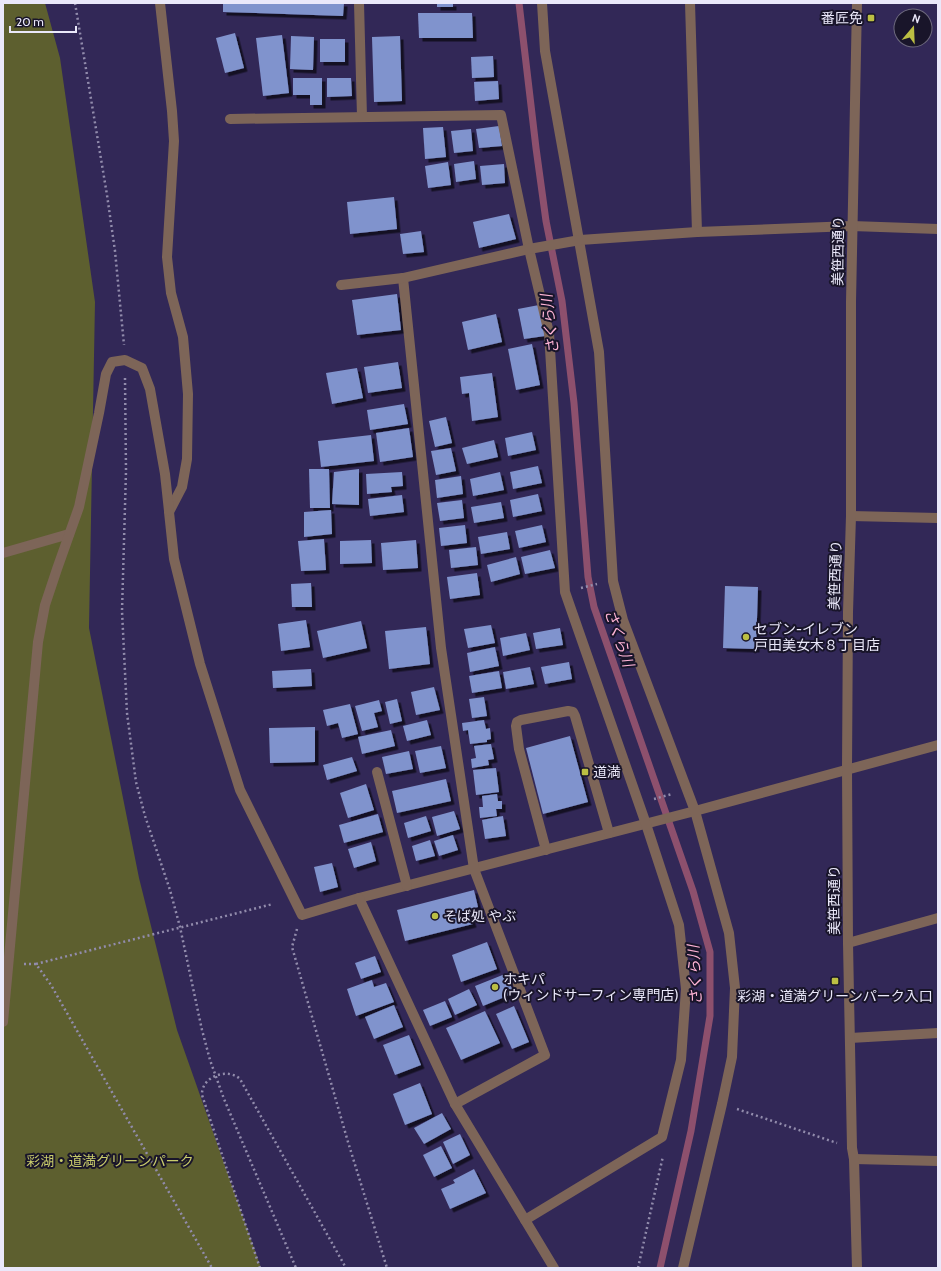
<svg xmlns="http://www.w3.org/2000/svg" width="941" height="1271" font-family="Cabin,'Noto Sans JP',sans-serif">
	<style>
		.green { fill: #5d5f2f }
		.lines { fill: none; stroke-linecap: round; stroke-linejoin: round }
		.stream { stroke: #8d506d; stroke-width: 7 }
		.building { fill: #8093cd; filter: url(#shadow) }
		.path { stroke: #928cac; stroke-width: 2.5; stroke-dasharray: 2 3; stroke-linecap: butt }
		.minor { stroke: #7d6558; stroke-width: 10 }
		.poi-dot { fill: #bcbf43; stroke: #19152a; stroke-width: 1.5 }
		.labels { text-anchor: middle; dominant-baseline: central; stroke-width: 4; stroke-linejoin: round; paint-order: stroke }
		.poi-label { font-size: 14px; fill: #eae8fa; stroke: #19152a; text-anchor: start }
		.street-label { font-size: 14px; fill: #eae8fa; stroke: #19152a }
		.park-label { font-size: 14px; fill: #c9cc6c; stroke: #19152a }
		.water-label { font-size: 15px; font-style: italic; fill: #ffb4d6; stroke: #19152a }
	</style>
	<defs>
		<filter id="shadow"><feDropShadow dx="3.5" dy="3.5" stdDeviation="0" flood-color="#0009"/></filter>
	</defs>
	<rect width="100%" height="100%" fill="#322857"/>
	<polygon class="green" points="3,3 45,3 60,58 95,302 89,628 139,878 177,1030 261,1268 3,1268"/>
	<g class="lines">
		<polyline class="stream" points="519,3 536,148 546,221 562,301 574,403 588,577 594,607 693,891 710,952 710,1016 691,1131 660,1268"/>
	</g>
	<g class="building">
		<polygon points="223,3 344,3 343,16 223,12"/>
		<rect x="437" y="3" width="16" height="4"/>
		<polygon points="418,13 472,13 473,38 419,38"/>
		<polygon points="235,33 244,68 225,73 216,38"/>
		<polygon points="282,35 289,93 263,96 256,38"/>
		<polygon points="291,36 314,37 313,70 290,69"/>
		<polygon points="400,36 402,101 374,102 372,37"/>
		<rect x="320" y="39" width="25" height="23"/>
		<polygon points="493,56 494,77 472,78 471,57"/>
		<polygon points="293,78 322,78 322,105 310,105 310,95 293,95"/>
		<polygon points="327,78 351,78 352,96 327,97"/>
		<polygon points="498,81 499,99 475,101 474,82"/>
		<polygon points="499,126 502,146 479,148 476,129"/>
		<polygon points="443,127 446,157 425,159 423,128"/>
		<polygon points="471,129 473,151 454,153 451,131"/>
		<polygon points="474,161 476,179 456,182 454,164"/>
		<polygon points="448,162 451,185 428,188 425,166"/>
		<polygon points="504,164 505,183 482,185 480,166"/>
		<polygon points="394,197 397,229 350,234 347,202"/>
		<polygon points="509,214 516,239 479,248 473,222"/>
		<polygon points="421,231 424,252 403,254 400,234"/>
		<polygon points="397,294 401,330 357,335 352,300"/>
		<polygon points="539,305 545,336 524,339 518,309"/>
		<polygon points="496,314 502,342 468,350 462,322"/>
		<polygon points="532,344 540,385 516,390 508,349"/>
		<polygon points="398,362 402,388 368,393 364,367"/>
		<polygon points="357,368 363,398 332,404 326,373"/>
		<polygon points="492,373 498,417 472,421 469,393 462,394 460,377"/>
		<polygon points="404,404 408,424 370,430 367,410"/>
		<polygon points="446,417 452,443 435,447 429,421"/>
		<polygon points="409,428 413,457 380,462 376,433"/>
		<polygon points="532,432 536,450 508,456 505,438"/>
		<polygon points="371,435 374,461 321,467 318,441"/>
		<polygon points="494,440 498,457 467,464 462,448"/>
		<polygon points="451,448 456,471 436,475 431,451"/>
		<polygon points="538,466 542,483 513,489 510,472"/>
		<polygon points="309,469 329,469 330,508 310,508"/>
		<polygon points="359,469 359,505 332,504 334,472"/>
		<polygon points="402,472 403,486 391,487 392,492 367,494 366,474"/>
		<polygon points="500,472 504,490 473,496 470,479"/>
		<polygon points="461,476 463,494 437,498 435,480"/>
		<polygon points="538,494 542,511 513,517 510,500"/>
		<polygon points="402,495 404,512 370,516 368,499"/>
		<polygon points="462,500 464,518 440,521 437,503"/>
		<polygon points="501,502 504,518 474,523 471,507"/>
		<polygon points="331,510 332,534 304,537 304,512"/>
		<polygon points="465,525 467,543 441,546 439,528"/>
		<polygon points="542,525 546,542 519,548 515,531"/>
		<polygon points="507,532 510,549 481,554 478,537"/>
		<polygon points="324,539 326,570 301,571 298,541"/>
		<polygon points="371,540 372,563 340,564 340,541"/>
		<polygon points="416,540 418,568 383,570 381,543"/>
		<polygon points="476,547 478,565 451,568 449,550"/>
		<polygon points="550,550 555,568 525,574 521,557"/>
		<polygon points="516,557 520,574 491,582 487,565"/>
		<polygon points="477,573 480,595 450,599 447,577"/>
		<polygon points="311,583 312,607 292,607 291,584"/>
		<polygon points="725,586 758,587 756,649 723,648"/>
		<polygon points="306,620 310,647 281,651 278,624"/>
		<polygon points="361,621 367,648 323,658 317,631"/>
		<polygon points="491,625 495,643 468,648 464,629"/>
		<polygon points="426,627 430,664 389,669 385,631"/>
		<polygon points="560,628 563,645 536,649 533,633"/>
		<polygon points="526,633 530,650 503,656 500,638"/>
		<polygon points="495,647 499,666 470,672 467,653"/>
		<polygon points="569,662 572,679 545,684 541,667"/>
		<polygon points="530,667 534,684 506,689 503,672"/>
		<polygon points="311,669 312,686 273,688 272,671"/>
		<polygon points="499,671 502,688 472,693 469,676"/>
		<polygon points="434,687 440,710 416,715 411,692"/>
		<polygon points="484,697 487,716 472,718 469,699"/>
		<polygon points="397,699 402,721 390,724 385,702"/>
		<polygon points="379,700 382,711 374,713 378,727 362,731 355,706"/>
		<polygon points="350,704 358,734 342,738 338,723 327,726 323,710"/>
		<polygon points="427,720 431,735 407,741 403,726"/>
		<polygon points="484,720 486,729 490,728 491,739 487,740 487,742 470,744 468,730 463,731 462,723"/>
		<polygon points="315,727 315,762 270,763 269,728"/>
		<polygon points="391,730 395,746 362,754 358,737"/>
		<polygon points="570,736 588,802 543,814 526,748"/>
		<polygon points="491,744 494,759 488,760 489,765 472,768 471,759 476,758 474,746"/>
		<polygon points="441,746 446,768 420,773 415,751"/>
		<polygon points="409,751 413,769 386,774 382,757"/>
		<polygon points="352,757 357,771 327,780 323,765"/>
		<polygon points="496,768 499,792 476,795 473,770"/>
		<polygon points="446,779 451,801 397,813 392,791"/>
		<polygon points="366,784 374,810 348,818 340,793"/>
		<polygon points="497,794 498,801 502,801 502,809 496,809 497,816 480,818 479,807 483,807 482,796"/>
		<polygon points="454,811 460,829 437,836 432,817"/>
		<polygon points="378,814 383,832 344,843 339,825"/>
		<polygon points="426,816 431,831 408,838 404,823"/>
		<polygon points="503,816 506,836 485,839 482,820"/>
		<polygon points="453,835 458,850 439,856 434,841"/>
		<polygon points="430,840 435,856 416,861 412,846"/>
		<polygon points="371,842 376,861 354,868 348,849"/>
		<polygon points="332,863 338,887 320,892 314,867"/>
		<polygon points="474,890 478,907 469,909 473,924 405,941 397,910"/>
		<polygon points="487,942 497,969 461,982 452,955"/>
		<polygon points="375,956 381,972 361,979 355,963"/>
		<polygon points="505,974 514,993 483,1006 475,986"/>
		<polygon points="372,980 374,987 386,983 394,1002 356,1016 347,989"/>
		<polygon points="469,989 477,1005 455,1015 448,999"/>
		<polygon points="445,1001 452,1017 430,1026 423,1010"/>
		<polygon points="394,1005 403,1027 374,1039 365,1017"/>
		<polygon points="514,1006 529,1042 512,1049 496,1014"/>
		<polygon points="485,1011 500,1043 461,1060 446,1028"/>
		<polygon points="409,1035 421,1065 395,1075 383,1045"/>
		<polygon points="420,1083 432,1114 405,1125 393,1094"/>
		<polygon points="442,1113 451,1129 424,1144 414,1128"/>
		<polygon points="460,1134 470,1155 453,1164 443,1142"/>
		<polygon points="441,1146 452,1168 434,1177 423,1155"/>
		<polygon points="474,1169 486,1193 450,1209 441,1189 455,1183 453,1180"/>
	</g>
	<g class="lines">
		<g class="path">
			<polyline points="75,3 107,195 115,251 124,345"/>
			<polyline points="125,378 126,471 122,611 127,713 136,782 145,816 170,890 180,927 202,1030 210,1060 224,1099 296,1268"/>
			<polyline points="581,588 597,584"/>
			<polyline points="654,799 672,794"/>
			<polyline points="297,929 292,947 348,1142 387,1268"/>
			<polyline points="24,964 36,964 51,985 212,1268"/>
			<polyline points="36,964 273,904"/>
			<polyline points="737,1109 837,1143"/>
			<path d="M260 1268 202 1095C201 1077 227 1067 240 1079L346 1268"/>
			<polyline points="638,1268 663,1156"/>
		</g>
		<g class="minor">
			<polyline points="160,3 172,111 174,141 167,257 171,293 183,337 188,394 187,459 182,487 169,512 174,559 200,664 240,790 302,915 359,898 695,811 938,745"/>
			<polyline points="359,3 362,117"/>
			<polyline points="542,3 545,51 599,352 613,581 623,620 695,811 729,933 735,988 732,1057 722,1104 683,1268"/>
			<polyline points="690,3 697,232"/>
			<polyline points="230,119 501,115 529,249 549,333 565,592 646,824 679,925 686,989 681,1060 662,1137 525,1220"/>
			<polyline points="403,278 441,648 474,869 545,1055 455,1104"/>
			<polyline points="341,285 403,278 529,249 580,240 697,232 852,226 938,229"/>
			<polyline points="851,516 938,518"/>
			<polyline points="3,553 69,534"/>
			<polyline points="377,772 407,886"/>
			<polyline points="546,850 519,749 516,726 517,722 521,720 568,711 573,712 575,716 609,833"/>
			<polyline points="359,898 455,1104 554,1268"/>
			<polyline points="848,943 938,918"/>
			<polyline points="3,1022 38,642 45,605 57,569 79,507 99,413 106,374 112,362 125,360 142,368 150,389 165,474 169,511"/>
			<polyline points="850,1038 938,1033"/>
			<polyline points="854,1159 938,1161"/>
			<polyline points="857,1268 854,1159 852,1148 848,943 847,769 848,612 851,516 851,302 857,3"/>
		</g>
	</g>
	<g class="poi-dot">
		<rect x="867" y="14" width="8" height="8" rx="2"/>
		<circle cx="746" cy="637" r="4"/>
		<rect x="581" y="768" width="8" height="8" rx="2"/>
		<circle cx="435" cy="916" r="4"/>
		<rect x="831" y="977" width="8" height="8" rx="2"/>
		<circle cx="495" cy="987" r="4"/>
	</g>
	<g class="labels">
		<g class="poi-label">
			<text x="863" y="18" text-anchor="end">番匠免</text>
			<text x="754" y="629">セブン-イレブン<tspan x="754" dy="16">戸田美女木８丁目店</tspan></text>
			<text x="593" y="772">道満</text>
			<text x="443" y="916">そば処 やぶ</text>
			<text x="503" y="979">ホキパ<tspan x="503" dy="16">(ウィンドサーフィン専門店)</tspan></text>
			<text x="835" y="996" text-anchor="middle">彩湖・道満グリーンパーク入口</text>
		</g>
		<g class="street-label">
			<text transform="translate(838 251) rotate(-89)">美笹西通り</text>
			<text transform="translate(835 575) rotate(-88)">美笹西通り</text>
			<text transform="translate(834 900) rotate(-90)">美笹西通り</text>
		</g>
		<g class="park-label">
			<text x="110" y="1161">彩湖・道満グリーンパーク</text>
		</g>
		<g class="water-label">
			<text transform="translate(550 324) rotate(-97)">さくら川</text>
			<text transform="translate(619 638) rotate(71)">さくら川</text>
			<text transform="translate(695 975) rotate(-93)">さくら川</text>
		</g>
	</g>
	<rect width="941" height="1271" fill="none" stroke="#eae8fa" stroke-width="8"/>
	<g transform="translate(913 28) rotate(19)"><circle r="19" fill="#19152a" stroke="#6d697d"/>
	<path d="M0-3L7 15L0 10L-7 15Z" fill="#bcbf43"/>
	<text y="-6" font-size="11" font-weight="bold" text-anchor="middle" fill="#eae8fa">N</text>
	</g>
	<path d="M10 26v6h66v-6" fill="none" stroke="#eae8fa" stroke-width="2"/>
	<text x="16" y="26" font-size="12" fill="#eae8fa" stroke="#19152a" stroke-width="3" paint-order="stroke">20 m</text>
</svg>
